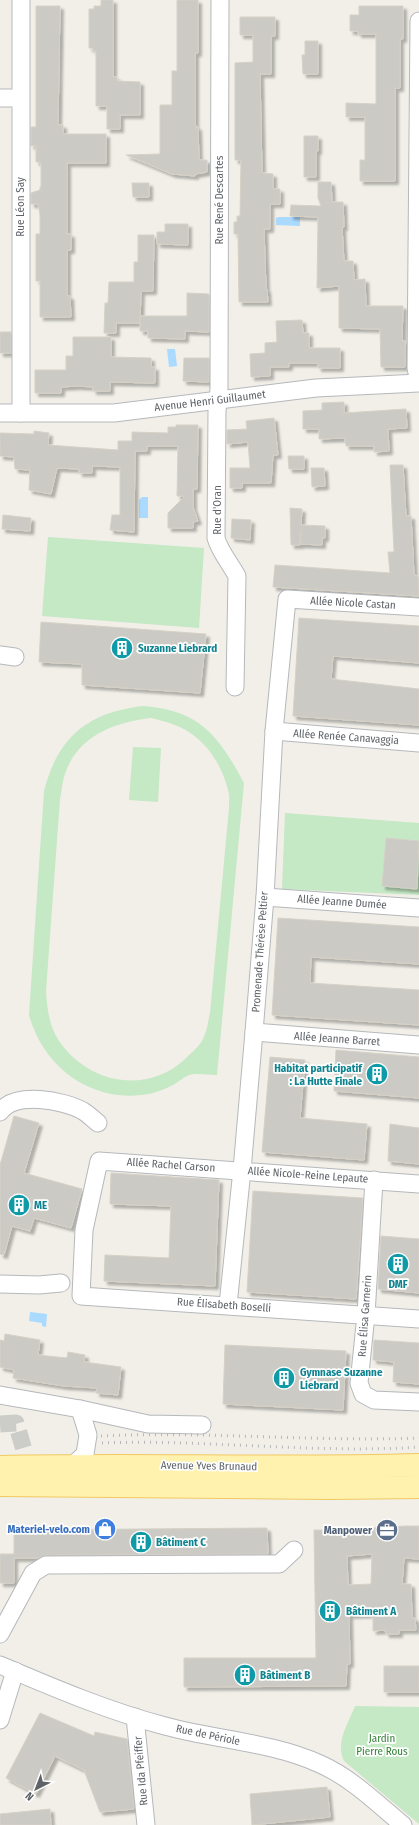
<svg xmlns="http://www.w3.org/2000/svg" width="419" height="1825" font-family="'Fira Sans Condensed',sans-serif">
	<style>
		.green { fill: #c5e8c5; fill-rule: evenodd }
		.water { fill: #aadaff }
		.building { fill: #cccac5; stroke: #d6d1c6; fill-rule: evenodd; filter: url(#shadow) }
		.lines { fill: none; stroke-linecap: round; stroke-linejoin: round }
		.minor-tunnel { stroke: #ccccc8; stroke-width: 17; stroke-dasharray: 17 8; stroke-linecap: butt }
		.minor-casing { stroke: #b5b8bc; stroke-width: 19 }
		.major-casing { stroke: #f2c960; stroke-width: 24 }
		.minor { stroke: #fff; stroke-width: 17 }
		.major { stroke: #fff2af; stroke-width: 22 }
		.rail { stroke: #b6b7b8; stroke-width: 3; stroke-dasharray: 1 5; stroke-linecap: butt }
		.labels { text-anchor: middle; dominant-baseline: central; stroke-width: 3.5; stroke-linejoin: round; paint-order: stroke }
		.street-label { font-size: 11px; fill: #5f6368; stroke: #fff }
		.culture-label { font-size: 11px; font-weight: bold; fill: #0d838f; stroke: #fff; text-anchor: start }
		.shop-label { font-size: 11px; font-weight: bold; fill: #366cbe; stroke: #fff; text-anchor: end }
		.service-label { font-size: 11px; font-weight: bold; fill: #4e5e75; stroke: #fff; text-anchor: end }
		.park-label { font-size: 11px; fill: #348238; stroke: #fff }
	</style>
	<defs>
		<filter id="shadow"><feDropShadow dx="3.5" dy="3.5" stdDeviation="1" flood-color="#0004"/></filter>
	</defs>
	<rect width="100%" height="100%" fill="#f1efe8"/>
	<g class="green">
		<polygon points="48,537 204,548 199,628 42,616"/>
		<path d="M142 706C200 710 218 735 244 783L217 1075C208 1075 197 1073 189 1075 184 1077 178 1082 173 1085 167 1088 160 1091 153 1093 96 1106 44 1070 29 1015L44 791C58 737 87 713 142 706ZM151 718C158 720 165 721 172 724 201 733 221 761 228 790 230 795 229 802 229 808L210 1013C208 1020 208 1027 205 1034 202 1045 192 1052 184 1060 145 1095 88 1083 59 1041 49 1026 47 1008 46 991L60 799C62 791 62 782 65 774 77 736 115 722 151 718Z"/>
		<polygon points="133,747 161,748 158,802 129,800"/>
		<polygon points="285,813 419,823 419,895 282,889"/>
		<path d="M355 1706 419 1707V1824L344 1761C335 1743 348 1724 355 1706Z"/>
	</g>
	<g class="water">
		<polygon points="279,217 300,217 300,226 276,225 276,218"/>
		<polygon points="167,349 175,349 177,366 169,367"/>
		<polygon points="142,497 148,497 148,518 139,518 139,500"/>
		<polygon points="30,1312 47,1314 46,1327 42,1326 42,1323 29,1321"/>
	</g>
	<g class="building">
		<polygon points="101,0 113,0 113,77 117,77 117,81 140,82 140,115 120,115 120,129 107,129 107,106 96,106 96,51 93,51 93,48 89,48 89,9 94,9 94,6 101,6"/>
		<polygon points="177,0 198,0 198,53 195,53 195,123 196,127 198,127 199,160 207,160 207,172 195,174 195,176 172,174 126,155 160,154 160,105 172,105 172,71 177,71"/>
		<polygon points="36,6 60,6 58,125 63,125 63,134 106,134 106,163 67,163 67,234 71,234 71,250 67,250 67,296 70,296 71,317 40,317 40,281 36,281 36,234 40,234 40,215 38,204 31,204 31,193 40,190 40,187 41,187 41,162 36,162 36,145 31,146 31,127 36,127"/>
		<polygon points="359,6 403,6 403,39 400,39 400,88 395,88 395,181 360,181 360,160 365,160 365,117 346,117 346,103 376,104 376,34 358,34 358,31 350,31 350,15 359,15"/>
		<polygon points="240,17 275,17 275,36 271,36 271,74 260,74 262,173 273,174 273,189 280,189 280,204 270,204 270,229 264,229 266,289 267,289 268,302 239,302 238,234 234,234 234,222 237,222 237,216 240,216 241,160 235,160 235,63 253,62 253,35 240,35"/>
		<polygon points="305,41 318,41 318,74 303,74 302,55 305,55"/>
		<polygon points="304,136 318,136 318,151 316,151 316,177 304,177"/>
		<polygon points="318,182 331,182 332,202 343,202 344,227 342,227 344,261 353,261 354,280 365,279 366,306 403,306 402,341 405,341 405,367 381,367 380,329 339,328 339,286 317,288 318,217 290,216 291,205 321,206 318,198"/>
		<polygon points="132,183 149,183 149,197 133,197"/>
		<polygon points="165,224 188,224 188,245 157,244 157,232 165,232"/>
		<polygon points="138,235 154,235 153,291 141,291 140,323 116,323 116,333 104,333 105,303 108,303 109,282 134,282 134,262 138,262"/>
		<polygon points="187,293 209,294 209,332 185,331 185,339 148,338 148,331 140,331 140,316 187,316"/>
		<polygon points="302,320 303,333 309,333 309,348 340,348 340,368 318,368 318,363 289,363 289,367 270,367 270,376 251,377 250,354 265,353 265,343 277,342 276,321"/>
		<rect x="0" y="332" width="11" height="21"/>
		<polygon points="73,337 111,337 111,357 151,358 151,367 155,367 155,383 110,382 110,391 93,391 93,387 77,386 61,387 61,393 35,393 35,370 66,370 66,356 73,356"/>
		<polygon points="184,358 209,358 209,382 183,381"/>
		<polygon points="344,402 344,413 406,409 407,428 388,429 389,451 374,452 374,446 346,446 345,438 319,439 319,429 303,429 303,411 322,410 322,403"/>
		<polygon points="274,418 278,455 273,455 271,483 242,483 242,488 230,488 230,468 250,468 248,442 227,444 227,430 247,429 246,421"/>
		<polygon points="176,425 198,425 197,489 193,489 193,507 198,521 193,522 193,528 168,528 168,513 185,496 177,496 178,446 147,446 147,451 135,451 134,532 110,530 112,515 120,515 120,467 92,466 92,473 79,473 79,469 57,468 51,494 29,490 30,470 15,469 14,457 0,456 0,433 34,434 34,431 49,433 48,445 118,450 118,441 132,441 132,432 168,433 168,427 176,427"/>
		<polygon points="288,456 304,456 304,469 289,469"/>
		<polygon points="390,465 403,465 406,516 411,516 414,575 418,576 419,596 273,587 275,565 390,573 388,552 394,552"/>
		<polygon points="311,468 324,468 325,486 312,487"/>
		<polygon points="290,508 302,509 301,525 325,526 325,538 322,538 322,545 300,544 301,530 300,545 291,545"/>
		<polygon points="3,515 31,518 30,531 2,529"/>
		<polygon points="232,519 251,520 250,540 231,538"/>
		<polygon points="299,618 419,626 419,663 333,656 331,679 419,689 419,725 293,716"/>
		<polygon points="41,622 206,634 200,693 82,685 82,664 39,662"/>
		<polygon points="386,838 419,841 417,889 382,886"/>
		<polygon points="278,918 419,927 419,964 311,957 310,983 419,990 419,1025 272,1015"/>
		<polygon points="336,1050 419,1057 419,1098 334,1091"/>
		<polygon points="270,1057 305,1060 300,1118 367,1124 364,1160 262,1152"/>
		<polygon points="14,1116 39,1123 24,1173 82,1189 71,1228 34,1218 30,1231 12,1226 4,1255 0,1254 0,1165"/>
		<polygon points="390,1124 419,1128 419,1164 388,1161"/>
		<polygon points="111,1173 219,1180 215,1286 104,1281 105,1255 169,1258 171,1206 110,1204"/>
		<polygon points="253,1191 363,1198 356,1299 247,1292"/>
		<polygon points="381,1236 419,1239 419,1293 378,1289"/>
		<polygon points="5,1334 40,1340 38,1355 67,1358 68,1352 85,1355 84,1362 121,1367 118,1395 96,1393 97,1388 64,1386 13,1378 14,1370 0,1367 0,1340 4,1341"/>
		<polygon points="374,1340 419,1343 419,1384 393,1382 394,1362 373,1360"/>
		<polygon points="225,1345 346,1351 343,1410 223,1404"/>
		<path d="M405 1526H419V1559L404 1558 402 1584H411L412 1618H415L416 1630H399V1634H386L385 1630 373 1631V1614L349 1615 350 1664H347L346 1686 184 1687V1658H316L314 1530H368V1528ZM372 1554 371 1584 348 1585 347 1556Z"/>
		<polygon points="267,1528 268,1554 46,1555 38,1558 14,1558 14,1583 0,1583 0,1554 14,1554 14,1530"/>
		<rect x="384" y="1666" width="35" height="26"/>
		<polygon points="40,1713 94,1736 95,1732 127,1739 134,1809 100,1812 84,1770 55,1756 36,1794 6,1778"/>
		<polygon points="327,1787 330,1817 252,1825 250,1794"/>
		<polygon points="50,1809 51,1825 0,1825 0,1814"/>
	</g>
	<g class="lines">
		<polyline class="minor-tunnel" points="0,1424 16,1423 25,1453"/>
		<g class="minor-casing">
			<g id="minor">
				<polyline points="21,0 21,413"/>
				<path d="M220 0 219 389 217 411 216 538C220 552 230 563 237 576L235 687"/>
				<polyline points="419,21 416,368 419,381"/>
				<polyline points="0,98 20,98"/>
				<polyline points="0,413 114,413 316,388 419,383"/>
				<polyline points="0,655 15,657"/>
				<polyline points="274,731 419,743"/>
				<polyline points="265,897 419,908"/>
				<polyline points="254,1032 419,1045"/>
				<path d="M0 1112C15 1091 63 1100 83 1111 88 1114 93 1119 98 1123"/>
				<polyline points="374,1180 366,1315 359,1383 363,1394 374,1400 419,1402"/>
				<polyline points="419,1184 99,1161 84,1230 81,1296 419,1319"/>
				<polyline points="0,1284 39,1285 61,1283"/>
				<polyline points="228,1305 242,1170 254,1032 265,897 274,731 287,599 419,607"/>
				<polyline points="0,1395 80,1409 148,1424 202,1425"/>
				<polyline points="73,1465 85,1454 88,1435 80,1409"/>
				<polyline points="0,1634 33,1573 46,1565 279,1564 294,1550"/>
				<path d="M0 1665C54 1688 108 1711 165 1726 216 1740 272 1742 320 1764 350 1777 378 1804 403 1825"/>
				<polyline points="135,1717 146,1825"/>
				<polyline points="0,1720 15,1671"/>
			</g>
		</g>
		<g class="major-casing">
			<g id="major">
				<path d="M0 1467C140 1464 279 1469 419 1465"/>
				<polyline points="0,1485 329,1488 419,1487"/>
			</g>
		</g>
		<use href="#minor" class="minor"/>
		<use href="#major" class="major"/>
		<g class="rail">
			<path d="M101 1436C207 1431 313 1442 419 1438"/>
			<path d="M102 1443C207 1439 314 1454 419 1447"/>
		</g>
	</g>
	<defs>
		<g id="building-disc" transform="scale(1.15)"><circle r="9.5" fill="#0f9aa8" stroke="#fff"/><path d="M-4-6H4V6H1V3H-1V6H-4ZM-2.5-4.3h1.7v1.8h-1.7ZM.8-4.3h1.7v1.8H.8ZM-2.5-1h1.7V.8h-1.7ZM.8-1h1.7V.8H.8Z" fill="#fff"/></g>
		<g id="shop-disc" transform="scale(1.15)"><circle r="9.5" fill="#3f7fe0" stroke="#fff"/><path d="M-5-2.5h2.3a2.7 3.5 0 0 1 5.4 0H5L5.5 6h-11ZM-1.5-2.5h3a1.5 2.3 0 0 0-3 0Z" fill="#fff"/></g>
		<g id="office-disc" transform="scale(1.15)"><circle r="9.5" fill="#5c6f8a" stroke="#fff"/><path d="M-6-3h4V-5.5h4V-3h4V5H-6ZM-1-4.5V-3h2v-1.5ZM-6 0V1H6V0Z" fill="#fff"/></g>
	</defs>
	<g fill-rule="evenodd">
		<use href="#building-disc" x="122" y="648"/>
		<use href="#building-disc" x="377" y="1074"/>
		<use href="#building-disc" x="19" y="1205"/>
		<use href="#building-disc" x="398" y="1264"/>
		<use href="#building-disc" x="284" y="1378"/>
		<use href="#shop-disc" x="105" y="1529"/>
		<use href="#office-disc" x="387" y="1530"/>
		<use href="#building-disc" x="141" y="1542"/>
		<use href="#building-disc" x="330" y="1611"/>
		<use href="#building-disc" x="245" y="1675"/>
	</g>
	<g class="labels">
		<g class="street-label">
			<text transform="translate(219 200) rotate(-90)">Rue René Descartes</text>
			<text transform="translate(20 207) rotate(-90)">Rue Léon Say</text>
			<text transform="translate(210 401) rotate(-7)">Avenue Henri Guillaumet</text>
			<text transform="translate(217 510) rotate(-90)">Rue d'Oran</text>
			<text transform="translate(353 603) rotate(3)">Allée Nicole Castan</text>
			<text transform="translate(346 737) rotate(4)">Allée Renée Canavaggia</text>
			<text transform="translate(342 902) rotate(4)">Allée Jeanne Dumée</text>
			<text transform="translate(260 952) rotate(-86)">Promenade Thérèse Peltier</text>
			<text transform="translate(337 1039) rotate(4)">Allée Jeanne Barret</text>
			<text transform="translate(171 1165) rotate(4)">Allée Rachel Carson</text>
			<text transform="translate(308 1175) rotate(4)">Allée Nicole-Reine Lepaute</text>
			<text transform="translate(224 1305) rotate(4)">Rue Élisabeth Boselli</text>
			<text transform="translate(365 1316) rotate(-86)">Rue Élisa Garnerin</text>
			<text transform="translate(209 1466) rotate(1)">Avenue Yves Brunaud</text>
			<text transform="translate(208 1735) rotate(12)">Rue de Périole</text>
			<text transform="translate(141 1771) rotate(-95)">Rue Ida Pfeiffer</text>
		</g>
		<g class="culture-label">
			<text x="138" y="648">Suzanne Liebrard</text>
			<text x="362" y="1068" text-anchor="end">Habitat participatif<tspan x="362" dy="13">: La Hutte Finale</tspan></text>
			<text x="34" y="1205">ME</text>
			<text x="398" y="1284" text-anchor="middle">DMF</text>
			<text x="300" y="1372">Gymnase Suzanne<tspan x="300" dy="13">Liebrard</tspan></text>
			<text x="156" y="1542">Bâtiment C</text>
			<text x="346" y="1611">Bâtiment A</text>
			<text x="260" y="1675">Bâtiment B</text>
		</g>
		<g class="shop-label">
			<text x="90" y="1529">Materiel-velo.com</text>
		</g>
		<g class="service-label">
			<text x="372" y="1530">Manpower</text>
		</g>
		<g class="park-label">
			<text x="382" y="1738">Jardin<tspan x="382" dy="13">Pierre Rous</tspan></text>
		</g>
	</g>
	<g transform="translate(36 1789) rotate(222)" stroke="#ffffff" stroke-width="3" paint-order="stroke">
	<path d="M0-3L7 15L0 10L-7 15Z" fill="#5f6368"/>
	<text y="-6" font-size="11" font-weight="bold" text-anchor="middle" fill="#5f6368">N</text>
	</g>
</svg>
